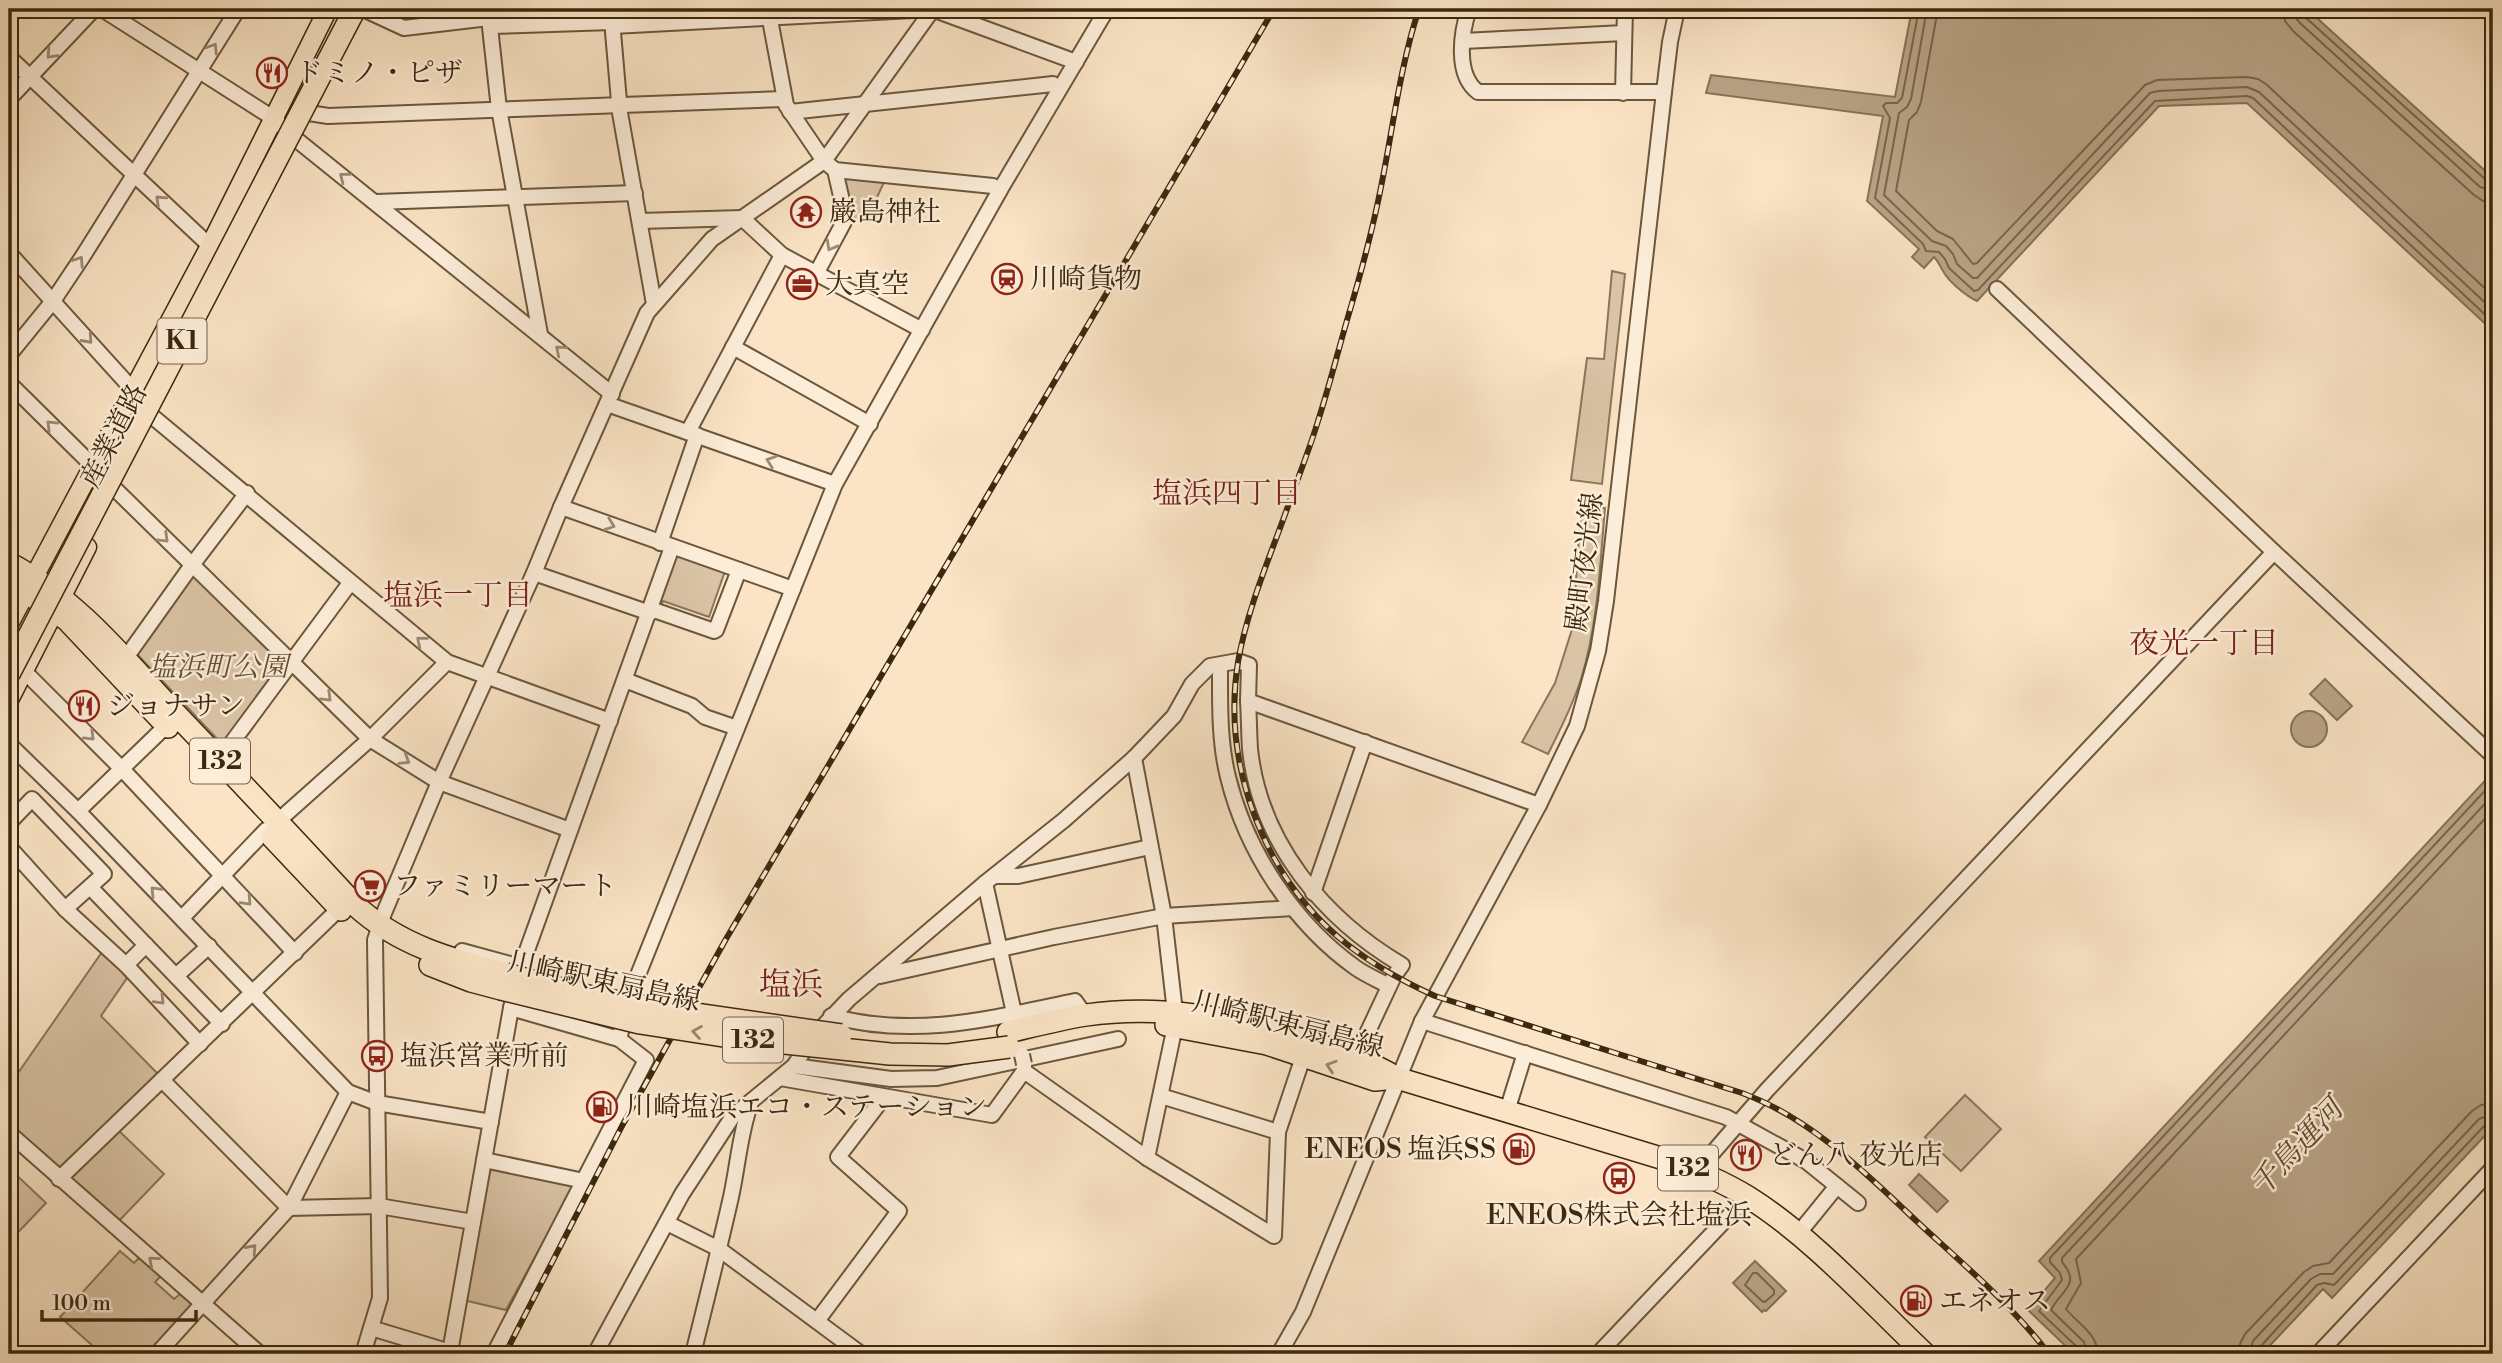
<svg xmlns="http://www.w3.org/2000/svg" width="2502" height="1363" font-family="'Libre Bodoni','Noto Serif JP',serif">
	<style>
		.green { fill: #dac4a6; stroke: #8b765a; stroke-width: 2 }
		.water { fill: #b9a486; stroke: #877256; stroke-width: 2 }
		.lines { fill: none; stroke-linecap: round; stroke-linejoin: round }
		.shore { stroke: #7a664a; stroke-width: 2 }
		.minor-casing { stroke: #6c573b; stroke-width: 18 }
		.major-casing { stroke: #3c280d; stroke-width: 21 }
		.highway-casing { stroke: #3c280d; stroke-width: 24 }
		.minor { stroke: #fcedd9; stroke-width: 14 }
		.major { stroke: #fae4c5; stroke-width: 18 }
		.highway { stroke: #fae4c5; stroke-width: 21 }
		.rail-casing { stroke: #3c280d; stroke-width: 6 }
		.rail { stroke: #fcedd9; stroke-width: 3.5; stroke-dasharray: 10; stroke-linecap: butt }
		.minor-bridge-casing { stroke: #6c573b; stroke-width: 18; stroke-linecap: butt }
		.highway-bridge-casing { stroke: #3c280d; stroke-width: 24; stroke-linecap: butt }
		.minor-bridge { stroke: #fcedd9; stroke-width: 14 }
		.highway-bridge { stroke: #fae4c5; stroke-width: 21 }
		.oneway { stroke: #9c8a73 }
		.oneway2 { stroke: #9b8669 }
		.labels { text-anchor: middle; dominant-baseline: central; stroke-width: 5; stroke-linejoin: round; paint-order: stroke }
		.shield { fill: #fcedd9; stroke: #76634a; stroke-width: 2 }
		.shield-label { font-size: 26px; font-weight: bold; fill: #3c280d }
		.poi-label { font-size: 28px; fill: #3c280d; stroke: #fcedd9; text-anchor: start }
		.street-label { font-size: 28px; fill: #3c280d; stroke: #fcedd9 }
		.park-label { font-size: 28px; font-style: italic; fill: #644f33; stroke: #fcedd9 }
		.neighbourhood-label { font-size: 30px; fill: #7a1f14; stroke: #fcedd9 }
		.water-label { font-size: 30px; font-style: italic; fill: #624d31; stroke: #fcedd9 }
		.quarter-label { font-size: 32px; fill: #7a1f14; stroke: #fcedd9 }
	</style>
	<rect width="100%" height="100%" fill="#fae4c5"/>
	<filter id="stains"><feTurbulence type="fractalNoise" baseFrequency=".00286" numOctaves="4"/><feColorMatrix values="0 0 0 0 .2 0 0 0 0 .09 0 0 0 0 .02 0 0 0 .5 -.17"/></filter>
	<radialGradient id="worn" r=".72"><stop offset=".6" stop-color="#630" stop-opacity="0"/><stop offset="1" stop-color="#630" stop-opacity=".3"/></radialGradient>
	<g class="green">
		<polygon points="842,174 885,180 868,217 852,222"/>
		<polygon points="1612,271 1625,274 1602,484 1571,480 1587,358 1604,359"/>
		<path d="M1581 504 1605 508C1600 565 1598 624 1581 679 1573 705 1560 730 1548 754L1522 742 1555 683 1573 626Z"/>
		<polygon points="680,552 726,568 709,617 663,601 660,608 658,607 673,555"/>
		<polygon points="191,575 197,575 283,663 223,745 135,652"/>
		<polygon points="102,952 128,974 127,978 101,1016 158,1074 63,1169 59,1169 9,1125 9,1086"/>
		<polygon points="1965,1095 2001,1129 1961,1171 1925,1137"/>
		<polygon points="118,1130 164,1174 119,1221 71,1180 71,1174"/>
		<polygon points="9,1168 46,1203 9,1242"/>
		<polygon points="492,1169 572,1183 573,1188 506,1310 463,1300 486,1171"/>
		<polygon points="120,1251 134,1263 140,1257 161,1276 155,1282 174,1299 180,1294 193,1305 147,1354 102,1354 60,1317"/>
	</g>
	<g class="water">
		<path d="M1912 9H2307L2493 178V331L2247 103 2159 106 1977 301C1966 296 1949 282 1943 271 1939 265 1939 262 1934 257L1924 268 1912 257 1919 249 1867 201 1883 116 1706 93 1711 75 1895 97Z"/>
		<polygon points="2325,679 2352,706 2337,720 2310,694"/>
		<circle cx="2309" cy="729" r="18"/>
		<polygon points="2493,772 2493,1127 2332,1298 2323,1289 2262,1354 2074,1354 2028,1310 2055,1278 2039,1261"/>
		<polygon points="1919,1174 1948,1201 1937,1212 1909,1185"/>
		<polygon points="1755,1261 1786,1291 1766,1311 1764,1310 1762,1312 1733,1283"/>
	</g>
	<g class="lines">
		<g class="shore">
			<polyline points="1919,9 1902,98 1897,103 1886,103 1883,106 1890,118 1875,198 1923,244 1926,251 1939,252 1945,259 1949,268 1974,291 1978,290 2155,101 2247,96 2253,98 2493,322"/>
			<polyline points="1927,9 1911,99 1907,107 1899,113 1884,195 1932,241 1946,246 1953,254 1957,264 1973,278 1977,278 2150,93 2158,91 2247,87 2259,92 2493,310"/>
			<polyline points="1938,9 1921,102 1917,112 1909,120 1896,191 1937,231 1953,239 1973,264 1977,263 2145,85 2157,80 2247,77 2258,79 2266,84 2493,296"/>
			<polyline points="2283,9 2285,21 2293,31 2474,195 2483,201 2493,202"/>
			<polyline points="2294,9 2295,17 2300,23 2480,187 2493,191"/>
			<polyline points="2303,9 2305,17 2486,180 2493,182"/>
			<polygon points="1753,1273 1757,1273 1774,1290 1774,1294 1765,1302 1762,1301 1745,1285"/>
			<polyline points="2079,1354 2076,1346 2039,1311 2062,1280 2060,1273 2050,1262 2050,1258 2493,782"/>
			<path d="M2087 1354 2084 1342 2051 1310C2060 1291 2082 1285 2062 1262V1258L2493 795"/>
			<path d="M2098 1354C2097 1333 2078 1324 2066 1309L2081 1283 2076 1259 2493 810"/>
			<polyline points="2238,1354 2240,1344 2245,1334 2304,1272 2313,1266 2329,1263 2472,1111 2481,1105 2493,1103"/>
			<polyline points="2249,1354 2253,1341 2311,1279 2320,1274 2333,1274 2479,1119 2493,1114"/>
			<polyline points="2258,1354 2260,1347 2317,1285 2324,1283 2334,1285 2485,1125 2493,1123"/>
		</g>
		<g class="minor-casing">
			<g id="minor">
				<polyline points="102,9 273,118 297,140 612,394"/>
				<polyline points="363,9 404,28 489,18"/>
				<polyline points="488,9 499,109 540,334"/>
				<polyline points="611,9 620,113 654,304"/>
				<polyline points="768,9 786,105 824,161 835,170 993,186 1000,190"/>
				<path d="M1469 9C1461 33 1455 75 1478 92H1664"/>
				<polyline points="491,26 612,22"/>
				<polyline points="613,26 932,9 1076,62"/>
				<polyline points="1463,41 1624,33"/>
				<polyline points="9,57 210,246"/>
				<polyline points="1623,93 1625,9"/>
				<polyline points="9,99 94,9"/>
				<polyline points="790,112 1053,84 1059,88"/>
				<polyline points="309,113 328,116 784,99"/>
				<polyline points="376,202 635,193"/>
				<polyline points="640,221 742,218 782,255 922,330"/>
				<polyline points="9,253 134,391"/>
				<polyline points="816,274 846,218 835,170"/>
				<polyline points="733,347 870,424"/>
				<polyline points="9,355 53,301 83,256 238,9"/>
				<polyline points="9,383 93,466"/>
				<polyline points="607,404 835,484"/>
				<polyline points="153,417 447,662 610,721"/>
				<polyline points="688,432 782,255"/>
				<polyline points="116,490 370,739 439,782 570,830"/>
				<polyline points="561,507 793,589"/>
				<polyline points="660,543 697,435"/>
				<polyline points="2274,552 2490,753"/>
				<polyline points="534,573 650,613"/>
				<polyline points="651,609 714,631 716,630 739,570"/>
				<polyline points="125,659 192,565 247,493"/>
				<path d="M1220 665C1220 702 1219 741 1228 777 1246 851 1294 924 1356 968 1366 975 1378 980 1389 986"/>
				<polyline points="24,671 122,769 295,953"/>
				<polyline points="625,680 692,706 705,717 737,728"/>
				<path d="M1248 701C1249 717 1249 733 1250 749 1260 843 1324 919 1402 965L1394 976 1356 1057"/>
				<polyline points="9,744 78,811 348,1092 377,1103 491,1122"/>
				<polyline points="1134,758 1164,916 1175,1012 1175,1026 1147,1158"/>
				<polyline points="219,760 350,583"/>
				<polyline points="78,811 167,725"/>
				<polyline points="278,821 370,739 447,662"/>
				<polyline points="9,823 32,799 104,874 65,909"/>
				<polyline points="9,847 65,909 126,965 200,1044"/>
				<polyline points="995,876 1018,876 1150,847"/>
				<polyline points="985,883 1014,1013"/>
				<polyline points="90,887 222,1024"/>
				<polyline points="1313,893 1365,742"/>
				<polyline points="182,918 266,830"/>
				<polyline points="462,951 521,967"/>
				<polyline points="126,965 146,945"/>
				<polyline points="176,976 209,946"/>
				<polyline points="880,976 1054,937 1164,916 1293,908"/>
				<polyline points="511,1008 619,1039"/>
				<path d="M831 1016C915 1039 993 1018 1075 1001L1085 1015"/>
				<polyline points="1422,1021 1726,1117 1806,1161 1858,1203"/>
				<polyline points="1024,1064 1024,1071 1147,1158 1274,1236 1278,1132 1303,1057"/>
				<polyline points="794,1066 891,1079 937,1078 1118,1039"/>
				<polyline points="780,1078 992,1115 1024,1071"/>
				<polyline points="163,1081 289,1208 379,1206 473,1222"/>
				<polyline points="1161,1096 1278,1132"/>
				<polyline points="1507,1111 1525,1053"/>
				<polyline points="9,1133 260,1354"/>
				<polyline points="484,1160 584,1181"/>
				<polyline points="1697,1171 1767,1090 2274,552 1997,289"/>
				<polyline points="59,1179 340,908"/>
				<polyline points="667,1223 719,1249 861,1354"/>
				<polyline points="1798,1234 1837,1186"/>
				<polyline points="817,1321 899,1211 838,1157 884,1097"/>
				<polyline points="371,1328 457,1354"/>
				<polyline points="450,1352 511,1008 521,967 672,547"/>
				<polyline points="157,1354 289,1208 348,1092"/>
				<polyline points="363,1354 380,1298 375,940 384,913 439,782 534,573 561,507 647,313 712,239 824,161 933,9"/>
				<polyline points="494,1354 646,1060 619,1039 632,990 835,484 1000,190 1107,9"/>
				<polyline points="595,1354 682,1194 733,1116 794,1066 812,1038 849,999 985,883 1064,820 1134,758 1174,716 1192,684 1210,666 1238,661 1249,665 1248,701 1539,805"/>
				<path d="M693 1354C706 1302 719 1250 731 1197 738 1165 740 1132 751 1102"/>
				<polyline points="1279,1354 1303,1312 1422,1021 1539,805 1577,726 1598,651 1606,601 1664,92 1670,42 1677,9"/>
				<polyline points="1598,1354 1747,1197"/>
				<polyline points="2318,1354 2493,1168"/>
			</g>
		</g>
		<g class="major-casing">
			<g id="major">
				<polyline points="9,624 210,246 328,9"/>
				<polyline points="9,700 87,547"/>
			</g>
		</g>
		<g class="highway-casing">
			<g id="highway">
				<path d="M9 563C75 598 123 657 173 711 234 775 295 840 355 905 398 945 450 959 506 974"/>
				<polyline points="9,581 67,620 168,727"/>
				<polyline points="272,837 341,910"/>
				<polyline points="430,965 471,981 501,989"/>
				<polyline points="1166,1025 1267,1044 1375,1080 1395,1078"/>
				<path d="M1008 1032C1034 1026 1060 1019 1086 1015 1162 1004 1231 1018 1303 1040 1336 1050 1368 1060 1397 1078L1664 1159C1693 1169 1722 1181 1748 1197 1812 1237 1870 1302 1925 1354"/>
			</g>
		</g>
		<use href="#minor" class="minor"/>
		<use href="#major" class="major"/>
		<use href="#highway" class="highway"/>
		<g class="rail-casing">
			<g id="rail">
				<path d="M1419 9C1400 66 1393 128 1381 187 1373 228 1362 269 1350 310 1339 347 1330 384 1318 421 1309 451 1297 480 1287 509 1269 559 1247 610 1238 662 1222 761 1261 870 1337 936 1366 961 1400 980 1435 996L1742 1093C1815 1120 1869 1177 1925 1229 1969 1269 2013 1307 2049 1354"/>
				<polyline points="505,1354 622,1126 726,939 1274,9"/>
			</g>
		</g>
		<use href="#rail" class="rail"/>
		<g class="minor-bridge-casing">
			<polyline id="minor-bridge" points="1022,1055 1024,1064"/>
		</g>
		<g class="highway-bridge-casing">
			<g id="highway-bridge">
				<polyline points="9,674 355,9"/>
				<polyline points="506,974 588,996 646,1007 841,1035"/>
				<polyline points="501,989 640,1023 736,1038 890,1054 948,1055 1009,1047"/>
			</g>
		</g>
		<use href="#minor-bridge" class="minor-bridge"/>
		<use href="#highway-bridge" class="highway-bridge"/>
	</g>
	<defs><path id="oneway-chevron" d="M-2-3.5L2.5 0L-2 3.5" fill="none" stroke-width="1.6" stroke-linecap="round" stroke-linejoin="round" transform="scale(1.75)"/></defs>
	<g class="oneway">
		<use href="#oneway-chevron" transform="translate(213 48) rotate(-58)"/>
		<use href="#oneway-chevron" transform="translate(51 54) rotate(133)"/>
		<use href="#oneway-chevron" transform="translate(344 177) rotate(-142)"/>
		<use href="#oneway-chevron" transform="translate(160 200) rotate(-137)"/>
		<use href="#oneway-chevron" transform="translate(831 246) rotate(119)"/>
		<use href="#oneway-chevron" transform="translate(79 261) rotate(-57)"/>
		<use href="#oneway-chevron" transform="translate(88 339) rotate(48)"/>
		<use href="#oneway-chevron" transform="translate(560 350) rotate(-140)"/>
		<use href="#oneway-chevron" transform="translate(51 425) rotate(-135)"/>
		<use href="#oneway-chevron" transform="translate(771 461) rotate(-161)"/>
		<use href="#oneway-chevron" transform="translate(610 525) rotate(20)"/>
		<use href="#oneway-chevron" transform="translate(164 538) rotate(44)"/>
		<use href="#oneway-chevron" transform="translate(421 641) rotate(-141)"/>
		<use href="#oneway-chevron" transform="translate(327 697) rotate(44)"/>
		<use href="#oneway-chevron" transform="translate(90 736) rotate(45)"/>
		<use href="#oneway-chevron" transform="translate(405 760) rotate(32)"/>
		<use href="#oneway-chevron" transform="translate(155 891) rotate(-134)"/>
		<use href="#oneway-chevron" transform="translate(247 901) rotate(47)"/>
		<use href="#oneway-chevron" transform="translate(160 1000) rotate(46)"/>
		<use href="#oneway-chevron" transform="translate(252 1249) rotate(-48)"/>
		<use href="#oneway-chevron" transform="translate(153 1261) rotate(-139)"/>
	</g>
	<g class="oneway2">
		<use href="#oneway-chevron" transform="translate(697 1032) rotate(-171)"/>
		<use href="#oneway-chevron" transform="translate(1331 1066) rotate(-162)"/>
	</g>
	<defs>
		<g id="restaurant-ring" transform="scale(1.575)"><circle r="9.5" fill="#fcedd9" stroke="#8f2418" stroke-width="1.5"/><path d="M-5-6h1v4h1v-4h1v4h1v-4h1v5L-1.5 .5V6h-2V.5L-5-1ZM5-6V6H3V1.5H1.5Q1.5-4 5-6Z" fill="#8f2418"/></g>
		<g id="temple-ring" transform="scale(1.575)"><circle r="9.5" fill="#fcedd9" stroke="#8f2418" stroke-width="1.5"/><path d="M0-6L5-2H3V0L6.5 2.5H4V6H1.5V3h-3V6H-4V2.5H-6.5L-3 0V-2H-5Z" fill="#8f2418"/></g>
		<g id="station-ring" transform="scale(1.575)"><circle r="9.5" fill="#fcedd9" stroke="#8f2418" stroke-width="1.5"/><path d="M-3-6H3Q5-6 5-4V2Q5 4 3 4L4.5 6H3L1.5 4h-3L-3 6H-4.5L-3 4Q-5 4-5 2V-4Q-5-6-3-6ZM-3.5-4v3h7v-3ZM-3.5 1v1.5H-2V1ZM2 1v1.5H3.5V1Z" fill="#8f2418"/></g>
		<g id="office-ring" transform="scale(1.575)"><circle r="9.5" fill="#fcedd9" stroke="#8f2418" stroke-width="1.5"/><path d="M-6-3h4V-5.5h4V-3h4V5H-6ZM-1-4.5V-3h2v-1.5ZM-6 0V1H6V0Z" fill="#8f2418"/></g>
		<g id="supermarket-ring" transform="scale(1.575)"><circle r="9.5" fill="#fcedd9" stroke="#8f2418" stroke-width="1.5"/><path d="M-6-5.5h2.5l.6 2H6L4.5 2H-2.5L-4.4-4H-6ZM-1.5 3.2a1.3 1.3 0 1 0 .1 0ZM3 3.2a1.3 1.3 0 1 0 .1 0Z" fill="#8f2418"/></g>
		<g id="bus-ring" transform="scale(1.575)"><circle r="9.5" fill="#fcedd9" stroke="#8f2418" stroke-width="1.5"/><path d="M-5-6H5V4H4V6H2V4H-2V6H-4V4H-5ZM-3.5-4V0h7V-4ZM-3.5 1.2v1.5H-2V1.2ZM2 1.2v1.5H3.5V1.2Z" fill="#8f2418"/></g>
		<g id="fuel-ring" transform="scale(1.575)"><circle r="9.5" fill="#fcedd9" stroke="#8f2418" stroke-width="1.5"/><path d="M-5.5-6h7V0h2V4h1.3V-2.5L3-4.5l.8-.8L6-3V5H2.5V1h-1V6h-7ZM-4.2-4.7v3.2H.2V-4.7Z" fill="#8f2418"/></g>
	</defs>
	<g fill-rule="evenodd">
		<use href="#restaurant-ring" x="272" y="73"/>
		<use href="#temple-ring" x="806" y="212"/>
		<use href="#station-ring" x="1007" y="279"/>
		<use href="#office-ring" x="802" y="284"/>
		<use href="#restaurant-ring" x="84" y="706"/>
		<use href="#supermarket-ring" x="370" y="886"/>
		<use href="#bus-ring" x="377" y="1056"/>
		<use href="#fuel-ring" x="602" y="1107"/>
		<use href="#fuel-ring" x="1519" y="1149"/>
		<use href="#restaurant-ring" x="1746" y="1155"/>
		<use href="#bus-ring" x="1619" y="1178"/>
		<use href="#fuel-ring" x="1916" y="1301"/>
	</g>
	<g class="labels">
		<g class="shield">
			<rect x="157.5" y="318.5" width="49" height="45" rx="5"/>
			<rect x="190" y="738.5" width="60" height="45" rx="5"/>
			<rect x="723" y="1017.5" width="60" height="45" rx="5"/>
			<rect x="1658" y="1145.5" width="60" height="45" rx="5"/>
		</g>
		<g class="shield-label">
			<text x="182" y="341">K1</text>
			<text x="220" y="761">132</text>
			<text x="753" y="1040">132</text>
			<text x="1688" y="1168">132</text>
		</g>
		<g class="poi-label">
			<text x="295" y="73">ドミノ・ピザ</text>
			<text x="829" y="212">巌島神社</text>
			<text x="1030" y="279">川崎貨物</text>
			<text x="825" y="284">大真空</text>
			<text x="107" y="706">ジョナサン</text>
			<text x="393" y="886">ファミリーマート</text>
			<text x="400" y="1056">塩浜営業所前</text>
			<text x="625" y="1107">川崎塩浜エコ・ステーション</text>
			<text x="1496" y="1149" text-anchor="end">ENEOS 塩浜SS</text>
			<text x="1769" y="1155">どん八 夜光店</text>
			<text x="1619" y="1215" text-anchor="middle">ENEOS株式会社塩浜</text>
			<text x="1939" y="1301">エネオス</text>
		</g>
		<g class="street-label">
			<text transform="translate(114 436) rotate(-63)">産業道路</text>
			<text transform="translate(1585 562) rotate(-83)">殿町夜光線</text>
			<text transform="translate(604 982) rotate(12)">川崎駅東扇島線</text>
			<text transform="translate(1288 1025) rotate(14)">川崎駅東扇島線</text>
		</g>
		<g class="park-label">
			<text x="218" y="667">塩浜町公園</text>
		</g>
		<g class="neighbourhood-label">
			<text x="1227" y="494">塩浜四丁目</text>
			<text x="458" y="596">塩浜一丁目</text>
			<text x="2204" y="644">夜光一丁目</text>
		</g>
		<g class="water-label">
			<text transform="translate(2297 1148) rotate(-47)">千鳥運河</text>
		</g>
		<g class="quarter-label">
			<text x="791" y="985">塩浜</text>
		</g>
	</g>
	<rect width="2502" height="1363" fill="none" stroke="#fae4c5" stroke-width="35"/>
	<rect x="10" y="10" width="2481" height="1342" fill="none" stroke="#3c280d" stroke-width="3.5"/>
	<rect x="18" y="18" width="2467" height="1328" fill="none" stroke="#3c280d" stroke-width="2"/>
	<path d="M42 1310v10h154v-10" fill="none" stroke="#3c280d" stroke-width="3.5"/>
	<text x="52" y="1310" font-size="21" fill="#3c280d" stroke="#fcedd9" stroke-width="5" paint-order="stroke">100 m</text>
	<rect width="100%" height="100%" filter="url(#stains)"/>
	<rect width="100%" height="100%" fill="url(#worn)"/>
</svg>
